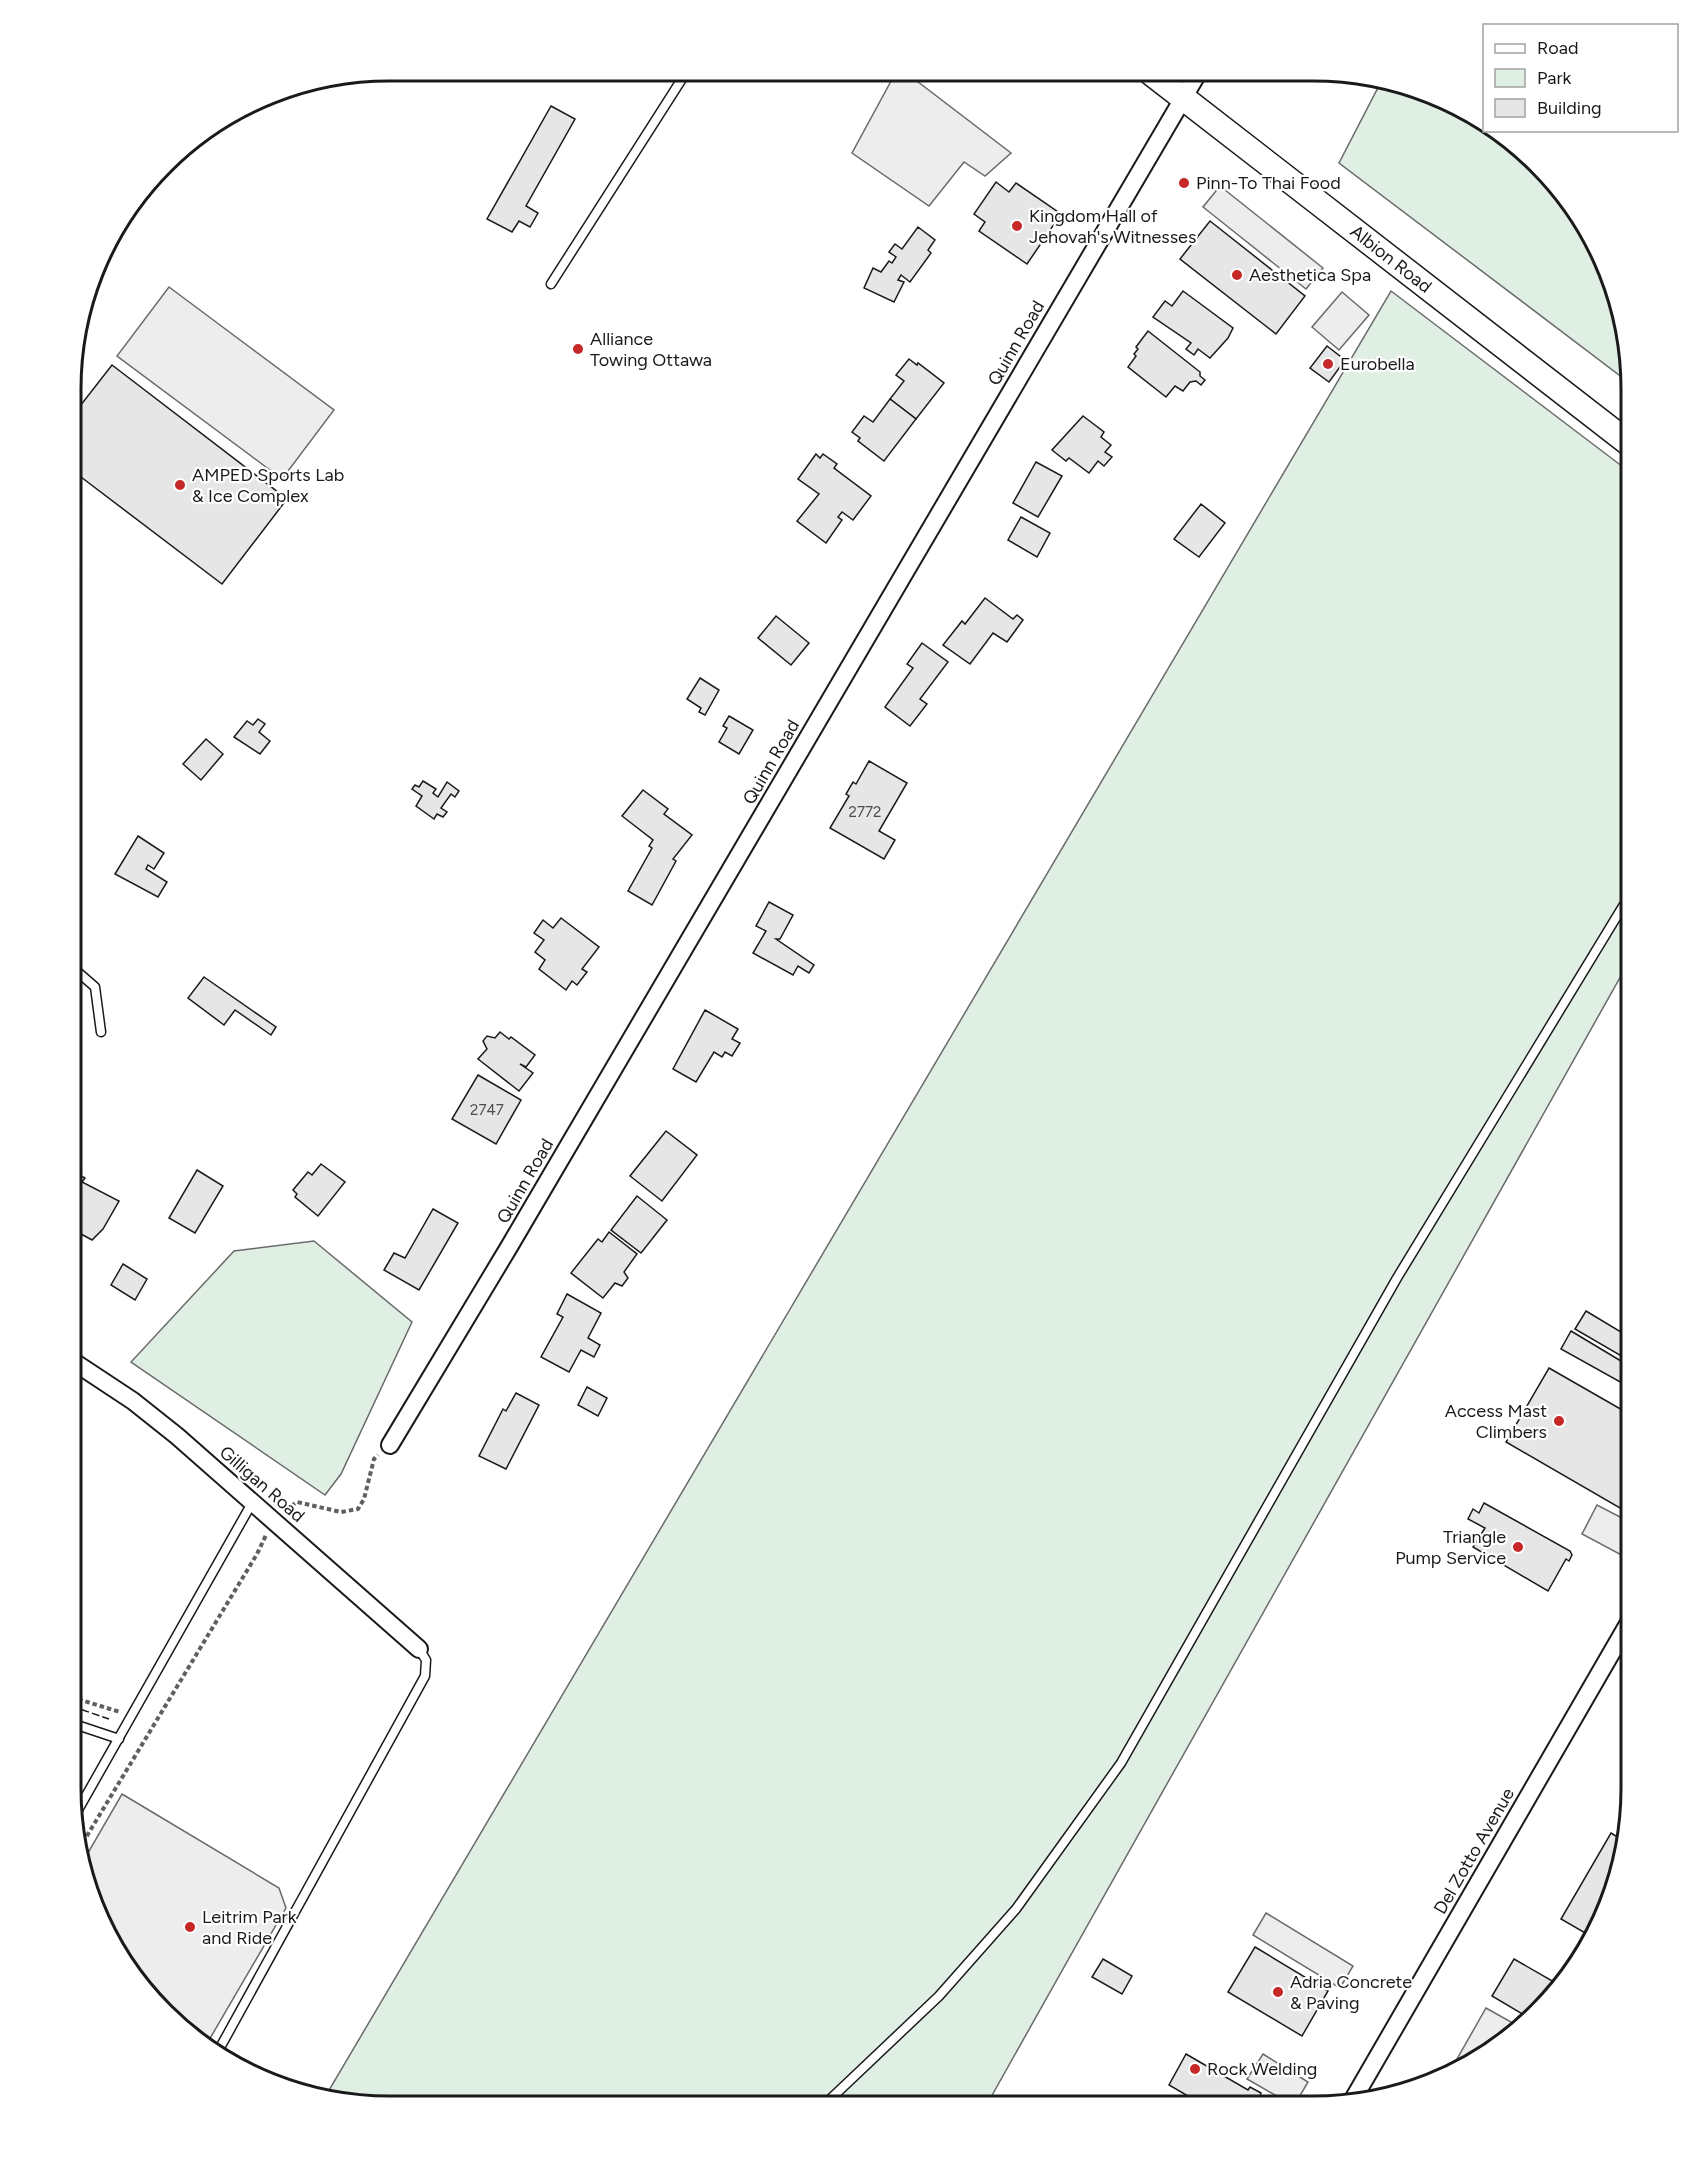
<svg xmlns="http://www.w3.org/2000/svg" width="1702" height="2177" font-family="Figtree,sans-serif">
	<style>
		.green { fill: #e0efe3; stroke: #6a6a6a; stroke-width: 1.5 }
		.parking { fill: #ededed; stroke: #6a6a6a; stroke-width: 1.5 }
		.building { fill: #e6e6e6; stroke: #1a1a1a; stroke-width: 1.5 }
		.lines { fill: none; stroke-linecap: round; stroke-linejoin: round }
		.lane-casing { stroke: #1a1a1a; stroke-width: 11 }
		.street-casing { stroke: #1a1a1a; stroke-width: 20 }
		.secondary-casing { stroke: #1a1a1a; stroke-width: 27 }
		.path { stroke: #5f5f5f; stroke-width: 4; stroke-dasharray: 4.5 3; stroke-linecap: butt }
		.lane { stroke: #fff; stroke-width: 8 }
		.street { stroke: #fff; stroke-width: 16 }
		.secondary { stroke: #fff; stroke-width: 24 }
		.fence { stroke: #1a1a1a; stroke-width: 1.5; stroke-dasharray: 8 3; stroke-linecap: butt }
		.poi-dot { fill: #c62828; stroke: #fff; stroke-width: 2 }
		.labels { text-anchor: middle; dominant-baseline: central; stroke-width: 4.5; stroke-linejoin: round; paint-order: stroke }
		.number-label { font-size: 15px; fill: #4d4d4d }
		.poi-label { font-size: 18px; fill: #1a1a1a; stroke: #fff; text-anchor: start }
		.street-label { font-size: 18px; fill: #1a1a1a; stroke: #fff }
		.rim { fill: none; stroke: #1a1a1a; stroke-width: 3 }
	</style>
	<rect width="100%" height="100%" fill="#fff"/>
	<g class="green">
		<polygon points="1382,80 1435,95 1484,121 1484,130 1497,131 1552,179 1589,230 1621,306 1631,384 1339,163"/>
		<polygon points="1391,291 1631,473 1631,958 986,2106 368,2106 325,2097"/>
		<polygon points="314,1241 412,1322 341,1474 325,1495 131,1362 234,1251"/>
	</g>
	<g class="parking">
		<polygon points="896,72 905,72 1011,153 985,176 964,162 929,206 852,153"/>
		<polygon points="1220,186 1323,268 1306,289 1203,207"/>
		<polygon points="169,287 334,410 282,479 117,356"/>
		<polygon points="1342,292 1369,315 1339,350 1312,327"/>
		<polygon points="1631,1497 1631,1551 1627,1558 1582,1534 1597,1505 1620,1517"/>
		<polygon points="122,1794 279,1888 286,1908 205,2047 150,1998 113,1947 81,1871 81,1865"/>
		<polygon points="1266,1913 1353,1966 1340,1988 1253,1935"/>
		<polygon points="1486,2008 1520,2027 1472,2064 1449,2073"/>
		<polygon points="1263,2054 1308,2082 1294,2106 1247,2079"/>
	</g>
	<g class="building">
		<polygon points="551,106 575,119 526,206 538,213 530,227 519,221 512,232 487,219"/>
		<polygon points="996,182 1009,192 1016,183 1061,214 1027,264 979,231 985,222 974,214"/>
		<polygon points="1210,221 1305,296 1276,334 1180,259"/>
		<polygon points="918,227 935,240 928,250 931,253 910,282 901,275 898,280 904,282 894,302 864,288 873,268 881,272 889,261 892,263 896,257 889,252 895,244 902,249"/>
		<polygon points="1183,291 1233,328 1228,338 1210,358 1198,349 1194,355 1186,349 1191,343 1153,317 1165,301 1172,306"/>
		<polygon points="1148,331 1200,372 1200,376 1205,380 1201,385 1196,381 1190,382 1183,391 1175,386 1166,397 1128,367 1136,356 1134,354 1138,349 1136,347"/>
		<polygon points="1327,346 1345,360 1329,382 1310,368"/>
		<polygon points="909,359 917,365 918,363 944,383 916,419 890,399 904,381 896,375"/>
		<polygon points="112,365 287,499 222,584 73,471 73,415"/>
		<polygon points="890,399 916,419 884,461 858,441 860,438 852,432 864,416 873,422"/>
		<polygon points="1083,416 1104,432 1101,437 1111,445 1105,452 1112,457 1104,466 1098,461 1089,473 1069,458 1066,461 1052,450"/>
		<polygon points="816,454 820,458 823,454 837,464 834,468 871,496 853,520 842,512 838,517 842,520 826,543 797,521 819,494 798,479"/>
		<polygon points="1036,462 1062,476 1038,517 1013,503"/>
		<polygon points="1201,504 1225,523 1199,557 1174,539"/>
		<polygon points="1021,517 1050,533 1037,557 1008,540"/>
		<polygon points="985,598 1013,619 1017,615 1023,620 1007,642 993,633 970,664 943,645 962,621 965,624"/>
		<polygon points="776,616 809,643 791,665 758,638"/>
		<polygon points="922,643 948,662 920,699 927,704 910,726 885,707 913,668 907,664"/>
		<polygon points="700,678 719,690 705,715 699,712 701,708 687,699"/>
		<polygon points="729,716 753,730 739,754 719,742 727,728 723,726"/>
		<polygon points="258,719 265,724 259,732 270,741 260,754 234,737 247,721 253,725"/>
		<polygon points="206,739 223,754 201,780 183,764"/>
		<polygon points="869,761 907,783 879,831 895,840 884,859 830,828 849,796 846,794 853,782 856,784"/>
		<polygon points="423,781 436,789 433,793 438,797 447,782 459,791 455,797 451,794 441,808 447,812 443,817 437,814 434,819 416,806 422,796 412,789 415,785 419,787"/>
		<polygon points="643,790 668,809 664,814 692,835 673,859 676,861 652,905 628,891 652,848 649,846 653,840 622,816"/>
		<polygon points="138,836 164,853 154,869 148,865 146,869 167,882 158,897 115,874"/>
		<polygon points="769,902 793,915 780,939 776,939 814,965 809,973 798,966 793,975 753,953 766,931 756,926"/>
		<polygon points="561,918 599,947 582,969 587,972 577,985 572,981 566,990 539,969 545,960 535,952 544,940 534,933 543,920 553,928"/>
		<polygon points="204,977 276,1027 271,1035 235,1010 224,1025 188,998"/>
		<polygon points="705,1010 738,1029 732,1039 740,1043 732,1056 725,1052 722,1057 714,1052 696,1082 673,1069"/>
		<polygon points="500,1032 509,1039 511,1037 535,1055 526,1067 520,1064 533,1073 519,1091 478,1059 487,1049 483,1041 487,1036 495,1038"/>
		<polygon points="478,1075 521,1100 496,1144 452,1119"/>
		<polygon points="666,1131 697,1155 662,1201 630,1176"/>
		<polygon points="321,1164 345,1182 318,1216 295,1197 297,1194 293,1190 308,1172 312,1175"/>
		<polygon points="197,1170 223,1186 195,1233 169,1218"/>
		<polygon points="72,1171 85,1178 82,1182 119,1201 103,1229 92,1240 72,1229"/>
		<polygon points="637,1196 667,1220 641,1253 611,1230"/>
		<polygon points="433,1209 458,1223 419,1290 384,1270 394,1253 405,1258"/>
		<polygon points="609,1232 637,1254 624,1272 628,1278 622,1286 615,1283 603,1298 571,1273 598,1239 602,1242"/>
		<polygon points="123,1264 147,1279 135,1300 111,1285"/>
		<polygon points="567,1294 601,1313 588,1338 600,1345 594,1357 581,1350 569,1372 541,1357 563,1317 557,1314"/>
		<polygon points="1586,1311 1631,1338 1623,1357 1575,1329"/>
		<polygon points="1571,1331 1631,1367 1631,1388 1561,1349"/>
		<polygon points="1549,1368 1631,1415 1631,1489 1620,1508 1506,1442"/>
		<polygon points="587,1387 607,1398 598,1416 578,1405"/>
		<polygon points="516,1393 539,1405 506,1469 479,1456 503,1409 506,1411"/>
		<polygon points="1484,1503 1570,1551 1572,1555 1569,1561 1566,1559 1548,1591 1473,1547 1485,1528 1468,1519 1473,1509 1479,1513"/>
		<polygon points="1611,1833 1624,1841 1615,1890 1592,1937 1561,1919"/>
		<polygon points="1255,1947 1328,1991 1302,2036 1228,1992"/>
		<polygon points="1103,1959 1132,1976 1122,1994 1092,1977"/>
		<polygon points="1514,1959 1561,1986 1531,2019 1492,1996"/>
		<polygon points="1186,2054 1248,2090 1250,2087 1261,2093 1260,2097 1266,2100 1262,2106 1205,2106 1169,2085"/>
		<polygon points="1160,2097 1175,2106 1155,2106"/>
	</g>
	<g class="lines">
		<g class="lane-casing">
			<g id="lane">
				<polyline points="551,284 687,71"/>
				<polyline points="72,967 95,987 101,1032"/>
				<polyline points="71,1723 119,1739"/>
				<polyline points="74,1817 252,1503"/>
				<polyline points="216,2055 425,1676 426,1660 419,1649"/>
				<polyline points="823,2106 939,1996 1016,1909 1121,1763 1397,1278 1631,893"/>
			</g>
		</g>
		<g class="street-casing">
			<g id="street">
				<polyline points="71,1360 133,1401 177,1436 419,1649"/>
				<polyline points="390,1445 509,1247 1198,73"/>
				<polyline points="1351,2103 1631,1619"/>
			</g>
		</g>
		<g class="secondary-casing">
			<polyline id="secondary" points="1151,73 1631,445"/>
		</g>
		<g class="path">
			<polyline points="285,1510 297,1502 341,1512 358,1509 364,1499 374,1459 378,1455"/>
			<polyline points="71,1697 120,1712"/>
			<polyline points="79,1849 257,1554 266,1535"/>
		</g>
		<use href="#lane" class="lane"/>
		<use href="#street" class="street"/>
		<use href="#secondary" class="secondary"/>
		<g class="fence">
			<polyline points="71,1706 109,1719"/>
			<polyline points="71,1755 76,1746 71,1743"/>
		</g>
	</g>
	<g class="poi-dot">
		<circle cx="1184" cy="183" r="6"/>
		<circle cx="1017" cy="226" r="6"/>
		<circle cx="1237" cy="275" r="6"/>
		<circle cx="578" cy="349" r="6"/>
		<circle cx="1328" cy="364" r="6"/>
		<circle cx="180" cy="485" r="6"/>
		<circle cx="1559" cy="1421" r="6"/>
		<circle cx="1518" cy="1547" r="6"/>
		<circle cx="190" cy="1927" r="6"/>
		<circle cx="1278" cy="1992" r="6"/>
		<circle cx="1195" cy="2069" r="6"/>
	</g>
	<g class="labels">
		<g class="number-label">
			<text x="865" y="812">2772</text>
			<text x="487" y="1110">2747</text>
		</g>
		<g class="poi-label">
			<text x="1196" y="183">Pinn-To Thai Food</text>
			<text x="1029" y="216">Kingdom Hall of<tspan x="1029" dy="21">Jehovah's Witnesses</tspan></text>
			<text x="1249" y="275">Aesthetica Spa</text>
			<text x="590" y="339">Alliance<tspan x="590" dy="21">Towing Ottawa</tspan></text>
			<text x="1340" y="364">Eurobella</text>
			<text x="192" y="475">AMPED Sports Lab<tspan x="192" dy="21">&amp; Ice Complex</tspan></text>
			<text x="1547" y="1411" text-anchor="end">Access Mast<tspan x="1547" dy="21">Climbers</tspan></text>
			<text x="1506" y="1537" text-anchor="end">Triangle<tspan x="1506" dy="21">Pump Service</tspan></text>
			<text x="202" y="1917">Leitrim Park<tspan x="202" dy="21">and Ride</tspan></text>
			<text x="1290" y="1982">Adria Concrete<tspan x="1290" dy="21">&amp; Paving</tspan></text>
			<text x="1207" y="2069">Rock Welding</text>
		</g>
		<g class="street-label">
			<text transform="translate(1391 259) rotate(38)">Albion Road</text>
			<text transform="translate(1016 343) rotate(-60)">Quinn Road</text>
			<text transform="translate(771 762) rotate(-60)">Quinn Road</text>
			<text transform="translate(525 1181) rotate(-60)">Quinn Road</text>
			<text transform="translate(262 1484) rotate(41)">Gilligan Road</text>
			<text transform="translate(1474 1851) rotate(-60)">Del Zotto Avenue</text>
		</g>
	</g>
	<path d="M0 0H1702V2177H0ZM389 81H1313A308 308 0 0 1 1621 389V1788A308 308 0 0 1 1313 2096H389A308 308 0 0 1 81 1788V389A308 308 0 0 1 389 81Z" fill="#fff" fill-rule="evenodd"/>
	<path class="rim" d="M389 81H1313A308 308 0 0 1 1621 389V1788A308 308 0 0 1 1313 2096H389A308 308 0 0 1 81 1788V389A308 308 0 0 1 389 81Z"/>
	<rect x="1483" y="24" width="195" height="108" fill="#ffffff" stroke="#a3a3a3" stroke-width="1.5"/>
	<rect x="1495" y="44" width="30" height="9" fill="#ffffff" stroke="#a3a3a3" stroke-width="1.5"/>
	<text x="1537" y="54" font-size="18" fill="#1a1a1a">Road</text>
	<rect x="1495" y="69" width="30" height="18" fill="#e0efe3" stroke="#a3a3a3" stroke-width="1.5"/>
	<text x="1537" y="84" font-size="18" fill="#1a1a1a">Park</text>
	<rect x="1495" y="99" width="30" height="18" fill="#e6e6e6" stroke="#a3a3a3" stroke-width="1.5"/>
	<text x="1537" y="114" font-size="18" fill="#1a1a1a">Building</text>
</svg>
